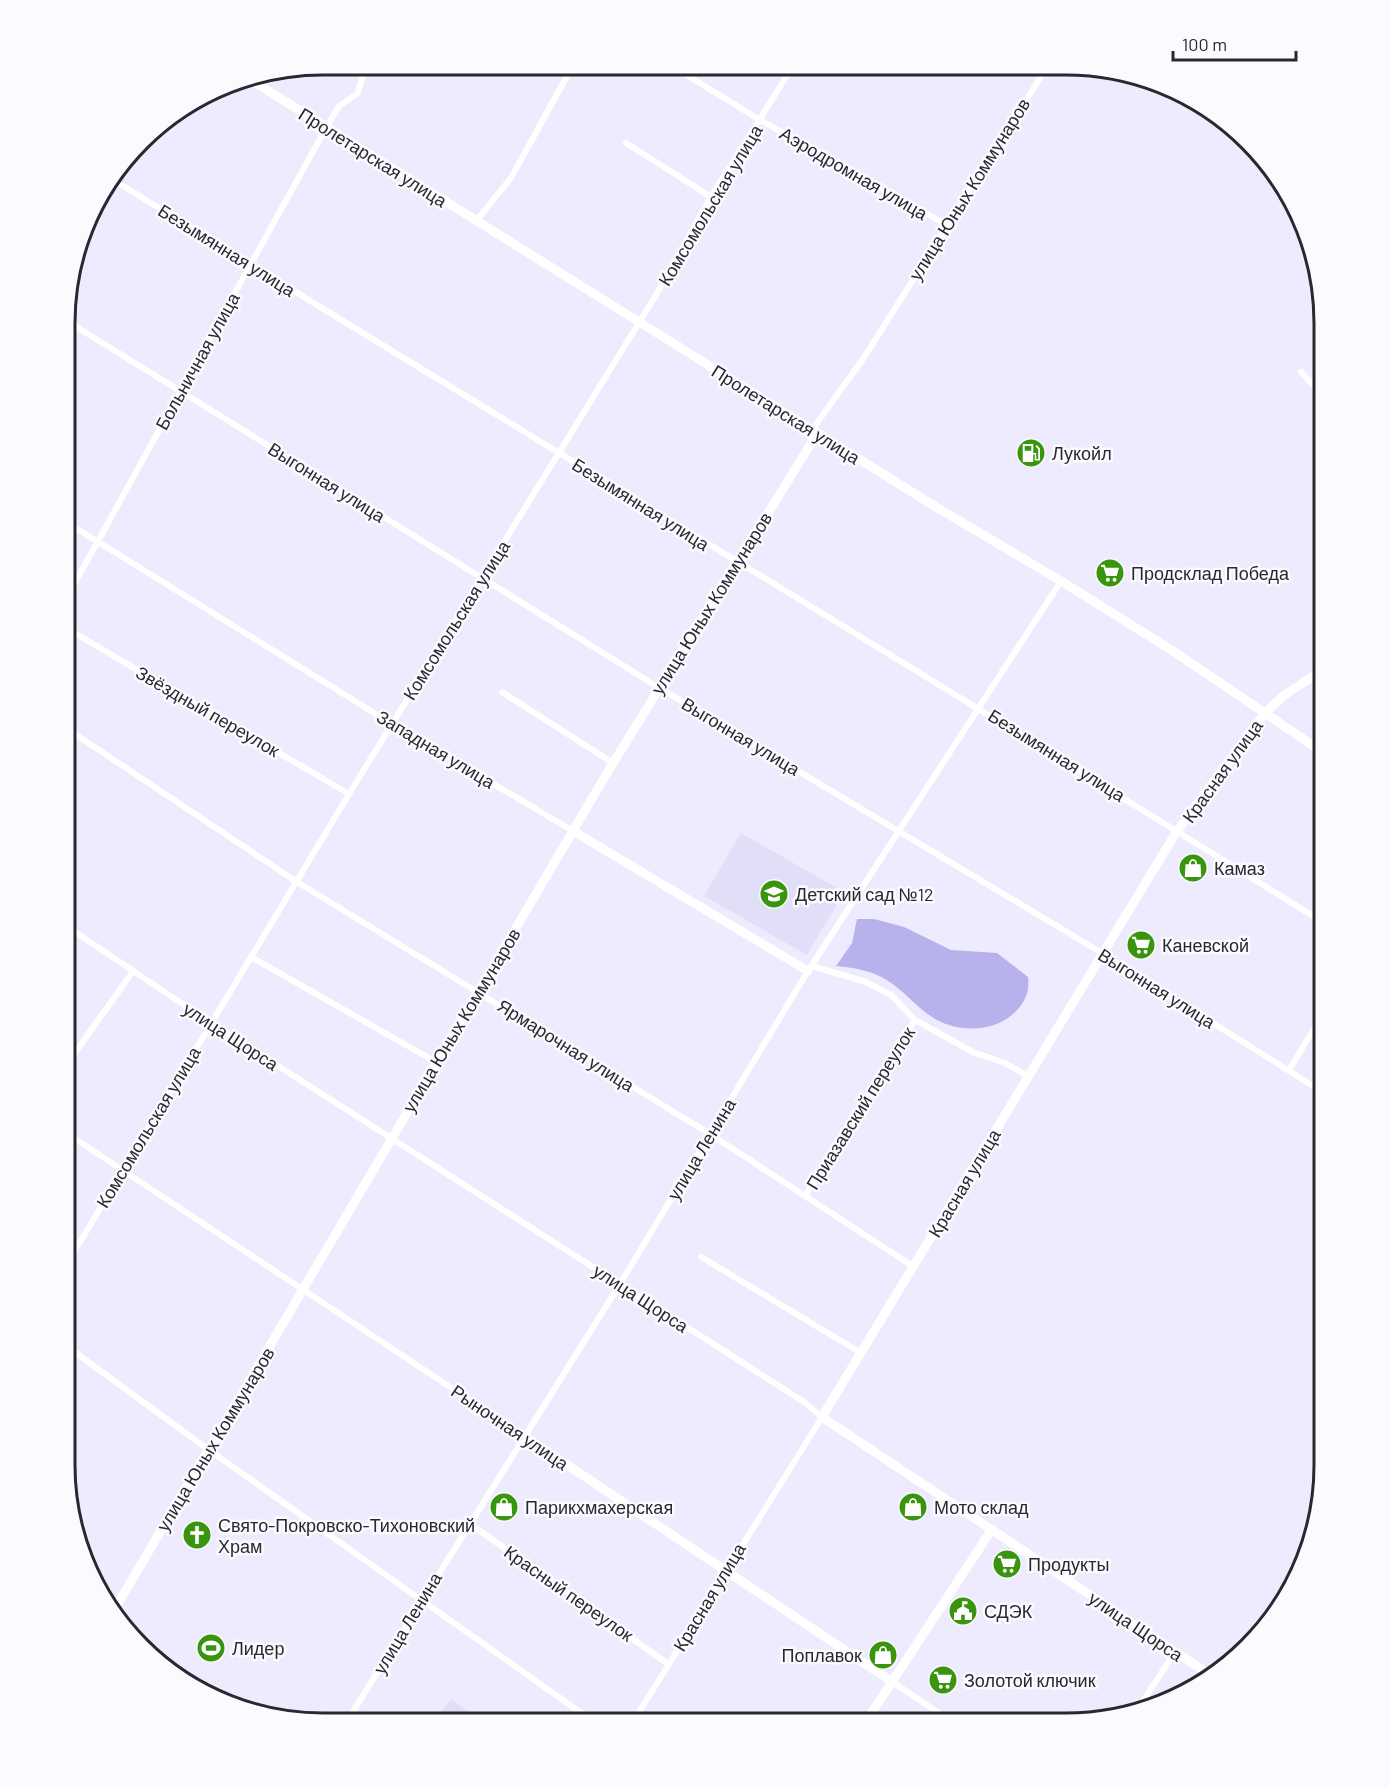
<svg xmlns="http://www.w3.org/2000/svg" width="1389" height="1788" font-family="Barlow,sans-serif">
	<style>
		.built { fill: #e1dff8 }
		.water { fill: #b7b1ec }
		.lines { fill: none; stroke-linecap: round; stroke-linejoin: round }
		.street { stroke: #fff; stroke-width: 6 }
		.secondary { stroke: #fff; stroke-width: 9 }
		.labels { text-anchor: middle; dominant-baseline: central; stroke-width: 5; stroke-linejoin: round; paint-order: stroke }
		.street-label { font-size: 18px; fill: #29282f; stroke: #fbfafe }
		.poi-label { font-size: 18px; fill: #29282f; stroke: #fbfafe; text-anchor: start }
		.rim { fill: none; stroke: #29282f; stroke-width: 3 }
	</style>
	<rect width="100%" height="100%" fill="#edebfd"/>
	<g class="built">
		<polygon points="741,833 844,892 807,955 704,896"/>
		<polygon points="451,1699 483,1722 434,1722"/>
	</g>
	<path class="water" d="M857 919H874L904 927 951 950 997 953 1028 977C1030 991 1025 1003 1014 1013 993 1033 956 1033 932 1017 916 1007 904 990 885 979 870 970 854 968 836 966L852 943Z"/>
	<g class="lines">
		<g class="street">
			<polyline points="672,66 760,120 945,224"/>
			<polyline points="877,66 881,68"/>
			<polyline points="468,67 469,65"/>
			<polyline points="626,143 711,197"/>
			<path d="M112 179C515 428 922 671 1324 923"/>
			<polyline points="476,221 511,178 573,65"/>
			<polyline points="67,321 658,687 1102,953 1324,1093"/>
			<polyline points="1301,372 1324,397"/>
			<polyline points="812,430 865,356 1047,67"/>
			<polyline points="66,522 392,724 573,831"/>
			<polyline points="66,599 326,128 339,106 357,94 367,65"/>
			<polyline points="66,628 349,794"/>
			<polyline points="502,692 613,763"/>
			<polyline points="66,728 297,882 710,1134 914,1267"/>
			<polyline points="66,926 211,1023 804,1402 822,1417 633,1722"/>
			<polyline points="251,957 436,1062"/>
			<polyline points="812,966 866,982 891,995 915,1020 973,1052 1005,1063 1028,1076"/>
			<polyline points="65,1067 133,971"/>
			<polyline points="1289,1070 1324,1012"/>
			<polyline points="65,1132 524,1436"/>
			<polyline points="805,1196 915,1020"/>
			<polyline points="701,1257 861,1353"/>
			<polyline points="65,1267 349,794 656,295 711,197 793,66"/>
			<polyline points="65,1345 209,1450 594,1722"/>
			<polyline points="469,1523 668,1664"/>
			<polyline points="891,1681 954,1723"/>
			<polyline points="1140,1706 1175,1652"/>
			<polyline points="347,1721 620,1284 808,971 1061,581"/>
		</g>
		<g class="secondary">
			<polyline points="246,77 936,507 1061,581 1173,651 1324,753"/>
			<polyline points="573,831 808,971"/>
			<polyline points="524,1436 891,1681"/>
			<polyline points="113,1612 613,763 817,434"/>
			<polyline points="1212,1676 822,1417 1177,831 1265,713 1283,696 1324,669"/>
			<polyline points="865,1723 992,1529"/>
		</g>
	</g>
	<defs>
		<g id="fuel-disc" transform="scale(1.5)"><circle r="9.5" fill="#39940e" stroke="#fbfafe"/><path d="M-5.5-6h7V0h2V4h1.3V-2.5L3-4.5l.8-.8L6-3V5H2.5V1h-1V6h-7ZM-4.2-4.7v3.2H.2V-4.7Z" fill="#fff"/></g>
		<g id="supermarket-disc" transform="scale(1.5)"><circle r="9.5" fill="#39940e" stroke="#fbfafe"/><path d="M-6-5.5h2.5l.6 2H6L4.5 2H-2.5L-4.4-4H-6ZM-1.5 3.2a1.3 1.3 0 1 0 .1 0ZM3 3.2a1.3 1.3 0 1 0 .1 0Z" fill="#fff"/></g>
		<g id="shop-disc" transform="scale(1.5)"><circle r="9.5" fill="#39940e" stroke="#fbfafe"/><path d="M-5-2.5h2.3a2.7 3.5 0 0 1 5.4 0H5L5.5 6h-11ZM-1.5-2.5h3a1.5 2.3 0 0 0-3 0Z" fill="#fff"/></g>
		<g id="school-disc" transform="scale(1.5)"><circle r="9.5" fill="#39940e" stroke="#fbfafe"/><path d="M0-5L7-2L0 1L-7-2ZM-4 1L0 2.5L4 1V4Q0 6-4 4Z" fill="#fff"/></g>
		<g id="church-disc" transform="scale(1.5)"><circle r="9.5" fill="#39940e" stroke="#fbfafe"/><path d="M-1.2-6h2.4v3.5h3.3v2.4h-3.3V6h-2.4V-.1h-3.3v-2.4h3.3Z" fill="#fff"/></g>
		<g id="civic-disc" transform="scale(1.5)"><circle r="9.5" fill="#39940e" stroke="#fbfafe"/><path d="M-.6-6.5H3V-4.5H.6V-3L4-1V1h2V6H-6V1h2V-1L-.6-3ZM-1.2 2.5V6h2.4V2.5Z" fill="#fff"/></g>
		<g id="stadium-disc" transform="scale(1.5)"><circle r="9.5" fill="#39940e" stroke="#fbfafe"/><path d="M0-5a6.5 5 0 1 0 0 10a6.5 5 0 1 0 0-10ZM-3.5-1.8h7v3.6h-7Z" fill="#fff"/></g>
	</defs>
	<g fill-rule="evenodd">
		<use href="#fuel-disc" x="1031" y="453"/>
		<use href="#supermarket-disc" x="1110" y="573"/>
		<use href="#shop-disc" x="1193" y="868"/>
		<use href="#school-disc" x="774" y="894"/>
		<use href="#supermarket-disc" x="1141" y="945"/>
		<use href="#shop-disc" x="504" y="1507"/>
		<use href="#shop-disc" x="913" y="1507"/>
		<use href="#church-disc" x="197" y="1535"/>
		<use href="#supermarket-disc" x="1007" y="1564"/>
		<use href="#civic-disc" x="963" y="1611"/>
		<use href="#stadium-disc" x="211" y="1648"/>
		<use href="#shop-disc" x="883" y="1655"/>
		<use href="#supermarket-disc" x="943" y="1680"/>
	</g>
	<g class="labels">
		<g class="street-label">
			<text transform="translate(373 157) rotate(32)">Пролетарская улица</text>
			<text transform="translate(854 173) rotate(30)">Аэродромная улица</text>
			<text transform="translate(969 189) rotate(-58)">улица Юных Коммунаров</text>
			<text transform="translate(710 205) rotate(-59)">Комсомольская улица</text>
			<text transform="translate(227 250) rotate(32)">Безымянная улица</text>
			<text transform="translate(197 361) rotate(-61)">Больничная улица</text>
			<text transform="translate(786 414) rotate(32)">Пролетарская улица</text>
			<text transform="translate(327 482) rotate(32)">Выгонная улица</text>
			<text transform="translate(641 504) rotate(32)">Безымянная улица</text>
			<text transform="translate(711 603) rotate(-58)">улица Юных Коммунаров</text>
			<text transform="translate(456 620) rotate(-58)">Комсомольская улица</text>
			<text transform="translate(208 711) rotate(30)">Звёздный переулок</text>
			<text transform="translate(741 736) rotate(31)">Выгонная улица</text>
			<text transform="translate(436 749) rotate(31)">Западная улица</text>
			<text transform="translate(1057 755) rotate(32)">Безымянная улица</text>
			<text transform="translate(1222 771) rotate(-54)">Красная улица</text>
			<text transform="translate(1157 988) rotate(32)">Выгонная улица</text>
			<text transform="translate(461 1020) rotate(-59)">улица Юных Коммунаров</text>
			<text transform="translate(231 1036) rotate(33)">улица Щорса</text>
			<text transform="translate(566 1045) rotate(32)">Ярмарочная улица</text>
			<text transform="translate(860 1108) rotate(-58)">Приазавский переулок</text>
			<text transform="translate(148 1127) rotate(-59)">Комсомольская улица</text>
			<text transform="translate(701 1149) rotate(-59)">улица Ленина</text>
			<text transform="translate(964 1183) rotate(-59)">Красная улица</text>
			<text transform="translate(641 1298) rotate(33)">улица Щорса</text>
			<text transform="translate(510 1427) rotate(34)">Рыночная улица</text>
			<text transform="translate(215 1439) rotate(-59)">улица Юных Коммунаров</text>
			<text transform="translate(569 1593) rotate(35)">Красный переулок</text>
			<text transform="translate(709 1597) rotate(-59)">Красная улица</text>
			<text transform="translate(407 1623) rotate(-59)">улица Ленина</text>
			<text transform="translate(1136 1626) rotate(34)">улица Щорса</text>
		</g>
		<g class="poi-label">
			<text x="1052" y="453">Лукойл</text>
			<text x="1131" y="573">Продсклад Победа</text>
			<text x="1214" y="868">Камаз</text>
			<text x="795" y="894">Детский сад №12</text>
			<text x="1162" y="945">Каневской</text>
			<text x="525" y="1507">Парикхмахерская</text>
			<text x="934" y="1507">Мото склад</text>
			<text x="218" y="1525">Свято-Покровско-Тихоновский<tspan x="218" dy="21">Храм</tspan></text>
			<text x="1028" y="1564">Продукты</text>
			<text x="984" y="1611">СДЭК</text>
			<text x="232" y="1648">Лидер</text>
			<text x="862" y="1655" text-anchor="end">Поплавок</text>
			<text x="964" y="1680">Золотой ключик</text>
		</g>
	</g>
	<path d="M0 0H1389V1788H0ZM323 75H1066A248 248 0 0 1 1314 323V1465A248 248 0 0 1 1066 1713H323A248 248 0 0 1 75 1465V323A248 248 0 0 1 323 75Z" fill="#fbfafe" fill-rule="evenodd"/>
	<path class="rim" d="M323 75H1066A248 248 0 0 1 1314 323V1465A248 248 0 0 1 1066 1713H323A248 248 0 0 1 75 1465V323A248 248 0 0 1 323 75Z"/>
	<path d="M1173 51v9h123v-9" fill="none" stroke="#29282f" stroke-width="3"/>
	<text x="1182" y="51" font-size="18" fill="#29282f" stroke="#fbfafe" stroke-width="4.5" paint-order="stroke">100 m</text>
</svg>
